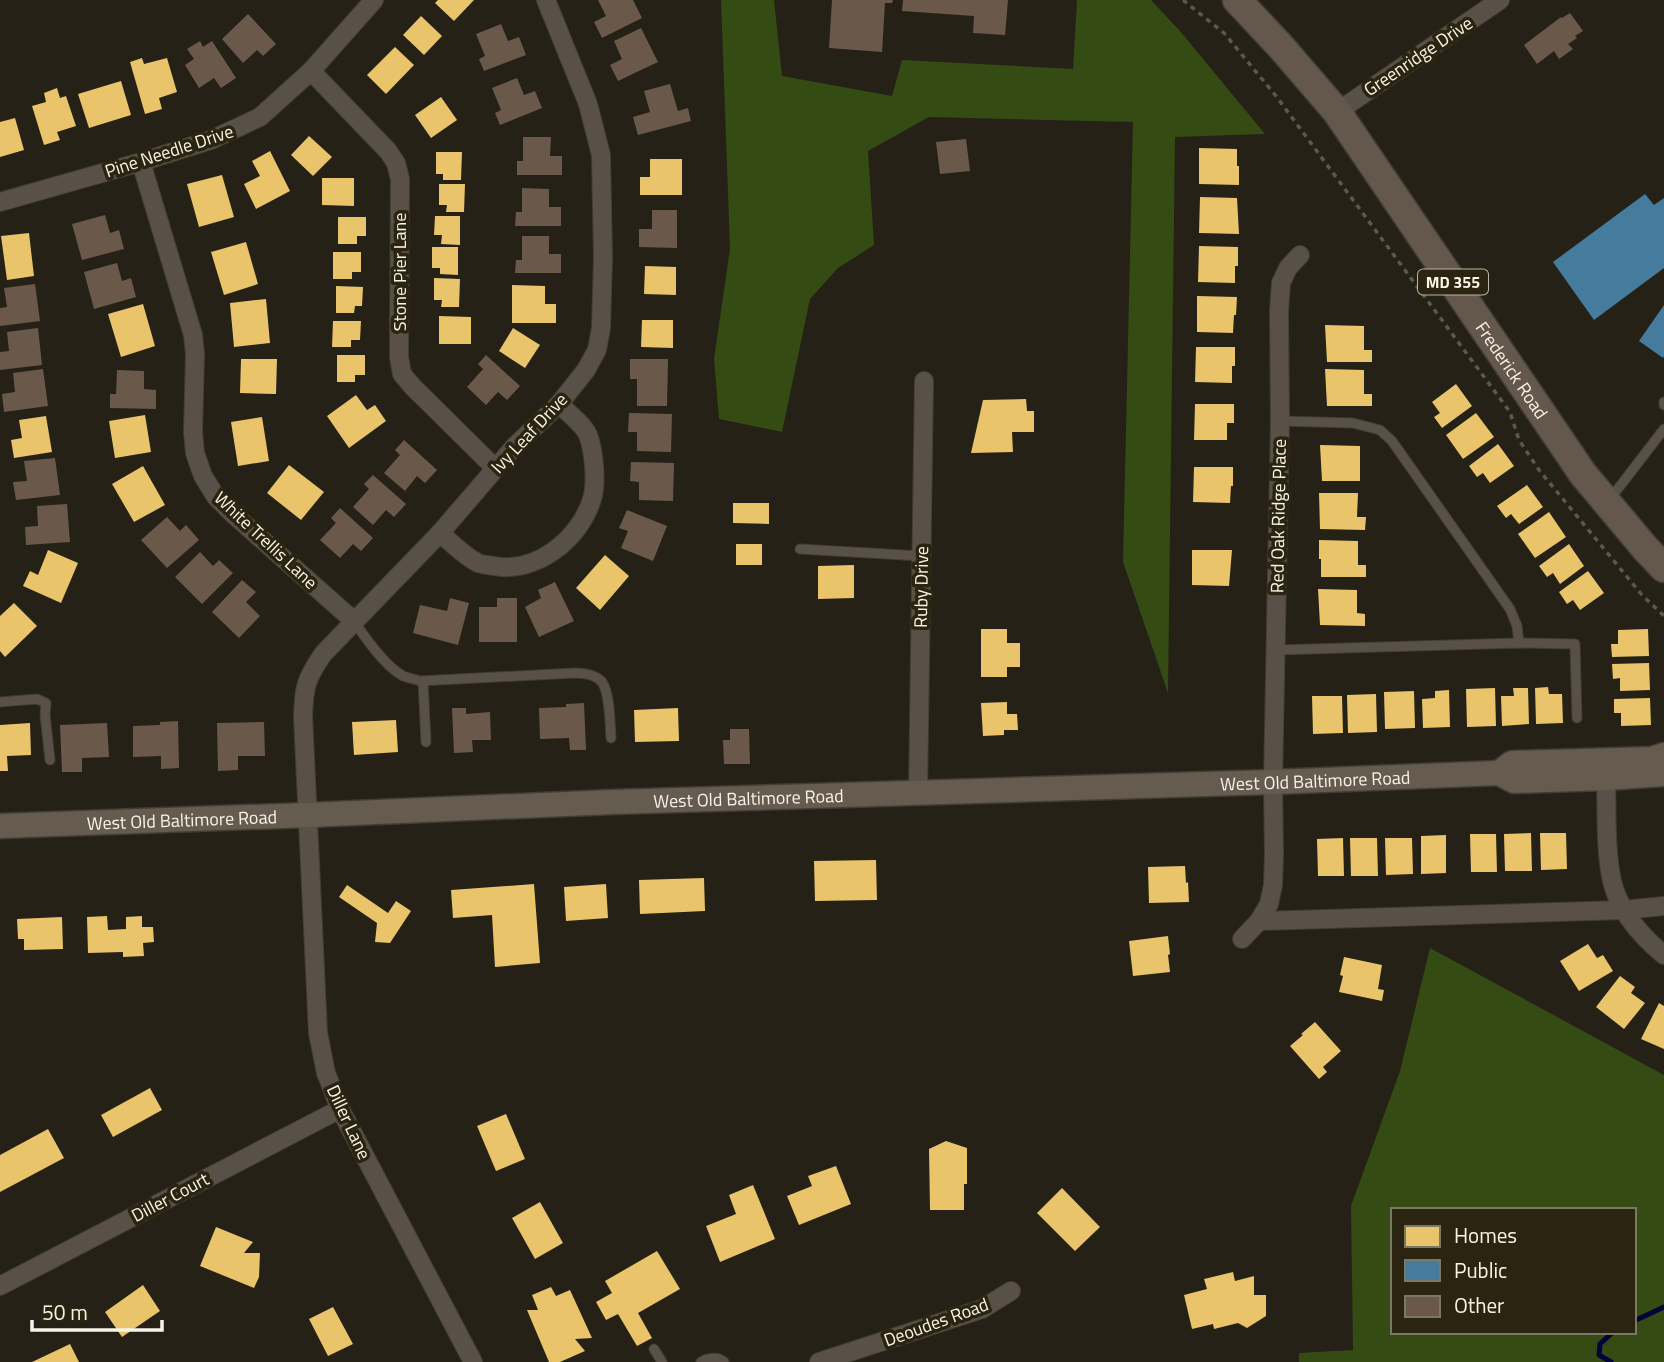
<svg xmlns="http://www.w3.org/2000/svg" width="1664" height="1362" font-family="'Titillium Web',sans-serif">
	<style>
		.forest { fill: #344b13; fill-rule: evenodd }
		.homes { fill: #e9c46a }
		.public { fill: #457b9d }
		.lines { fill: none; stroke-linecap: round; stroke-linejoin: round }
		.stream { stroke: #03033a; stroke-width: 5 }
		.building { fill: #6a594b }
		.lane-casing { stroke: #413e35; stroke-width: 11 }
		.street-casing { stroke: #413e35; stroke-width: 20 }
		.secondary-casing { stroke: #413e35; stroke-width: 27 }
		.primary-casing { stroke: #413e35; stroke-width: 31 }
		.path { stroke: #5d584e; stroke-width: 3.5; stroke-dasharray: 5 5; stroke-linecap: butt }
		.lane { stroke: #595147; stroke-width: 9 }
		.street { stroke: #595147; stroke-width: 18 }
		.secondary { stroke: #655b4f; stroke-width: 24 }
		.primary { stroke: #63584b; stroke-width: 28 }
		.labels { text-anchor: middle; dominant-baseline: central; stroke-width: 7; stroke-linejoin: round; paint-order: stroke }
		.shield { fill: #2b2410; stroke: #bbb6a7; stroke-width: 2 }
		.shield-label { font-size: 16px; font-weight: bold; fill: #f9f4e8 }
		.street-label { font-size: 18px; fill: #f9f4e8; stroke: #2b2410 }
	</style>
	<rect width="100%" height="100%" fill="#252116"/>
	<g class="forest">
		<polygon points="721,0 774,0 782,76 892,96 902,60 1073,69 1077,0 1151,0 1180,31 1265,134 1175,137 1168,693 1123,562 1133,122 929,117 868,151 874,245 838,268 810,299 782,432 719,419 714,359 730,249"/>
		<path d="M1430 948 1664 1075V1362H1299V1353L1353 1350 1351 1206 1400 1071ZM1393 1210H1634V1332H1393Z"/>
	</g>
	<g class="homes">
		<polygon points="438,0 474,0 454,21 435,3"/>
		<polygon points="421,16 442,36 424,55 403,35"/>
		<polygon points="395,47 414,65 386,94 367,75"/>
		<polygon points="142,58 144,64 167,58 177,92 159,98 162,109 145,114 130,62"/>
		<polygon points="121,81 131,115 89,128 78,94"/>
		<polygon points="57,88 60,98 66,96 76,126 57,132 60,140 44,145 32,106 46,102 44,93"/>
		<polygon points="441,97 457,120 431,138 415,115"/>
		<polygon points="15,118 24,150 0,157 0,122"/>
		<polygon points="309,136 332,157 313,176 291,155"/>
		<polygon points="1199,148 1237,149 1237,166 1239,166 1239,185 1199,184"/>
		<polygon points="270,151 290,191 256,209 244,184 260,176 252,161"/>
		<polygon points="436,152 462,152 461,180 443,180 443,174 436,174"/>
		<polygon points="650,159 682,159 682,195 640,195 640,177 650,177"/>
		<polygon points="222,175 234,217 199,227 187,184"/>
		<polygon points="322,178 354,178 354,206 322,205"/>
		<polygon points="439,184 465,184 464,212 446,212 447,205 439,205"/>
		<polygon points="1200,197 1237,198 1239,234 1199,233"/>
		<polygon points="435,216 460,216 460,245 441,244 442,235 434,235"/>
		<polygon points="338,217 366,217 366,236 357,236 357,244 338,244"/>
		<polygon points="29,233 34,276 7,280 1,236"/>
		<polygon points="246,242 258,284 224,295 211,252"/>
		<polygon points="1199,246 1238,247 1238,266 1235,266 1235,283 1198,282"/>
		<polygon points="432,247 458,247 458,275 440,274 440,268 432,268"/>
		<polygon points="333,252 361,252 361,272 352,272 352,279 333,279"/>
		<polygon points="645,266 676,267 676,295 644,294"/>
		<polygon points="434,278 460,279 459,307 441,307 442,300 434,300"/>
		<polygon points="512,285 545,286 545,304 556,304 556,323 512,323"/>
		<polygon points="336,286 363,287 362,306 355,306 354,313 336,313"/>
		<polygon points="1197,296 1237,297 1236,315 1234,315 1233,333 1197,332"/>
		<polygon points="266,299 270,343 234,347 230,303"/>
		<polygon points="143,304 155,346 121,357 108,314"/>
		<polygon points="439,316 471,317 471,344 439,344"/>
		<polygon points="642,320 673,320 673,348 641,347"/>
		<polygon points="333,321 361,321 360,340 351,340 351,347 332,347"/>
		<polygon points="1325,325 1364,326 1364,350 1372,350 1372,362 1327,362"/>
		<polygon points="513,328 540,345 525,368 499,351"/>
		<polygon points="1196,347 1235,347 1235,366 1232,366 1232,383 1195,382"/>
		<polygon points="337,355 365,355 365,375 355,375 355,382 337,382"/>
		<polygon points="241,359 277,359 276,394 240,393"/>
		<polygon points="1325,369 1364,370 1364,394 1372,394 1372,406 1327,406"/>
		<polygon points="1456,384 1472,406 1442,428 1434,417 1440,413 1432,402"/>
		<polygon points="356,395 367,410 375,405 386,421 349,448 327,416"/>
		<polygon points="1026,399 1027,411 1034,411 1034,432 1012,432 1013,452 971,453 983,400"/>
		<polygon points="1195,404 1234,404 1234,423 1227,423 1227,440 1194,440"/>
		<polygon points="1476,413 1494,437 1463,459 1446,435"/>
		<polygon points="145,415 151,452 115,458 109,421"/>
		<polygon points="46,416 52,452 14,458 11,440 22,438 19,420"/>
		<polygon points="262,417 269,461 238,466 231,422"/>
		<polygon points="1498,444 1514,466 1490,483 1483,473 1477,477 1469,466"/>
		<polygon points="1320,445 1360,446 1360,481 1322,481"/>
		<polygon points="289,465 324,492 301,520 267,493"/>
		<polygon points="143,466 165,505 134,522 112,484"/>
		<polygon points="1194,467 1233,467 1233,486 1231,486 1230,503 1193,502"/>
		<polygon points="1527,485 1543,507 1519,524 1511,514 1506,518 1497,506"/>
		<polygon points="1319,493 1358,493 1357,517 1366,517 1365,530 1320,529"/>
		<polygon points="733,503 769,503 769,524 733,523"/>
		<polygon points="1549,512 1566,537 1535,558 1518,534"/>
		<polygon points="1319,540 1358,541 1358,565 1366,565 1366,577 1321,577 1321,559 1319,559"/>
		<rect x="736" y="544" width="26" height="21"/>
		<polygon points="1569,544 1584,566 1560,584 1553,573 1547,577 1539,566"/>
		<polygon points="48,550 78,563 61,603 23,586 30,571 38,575"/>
		<polygon points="1192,550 1232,550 1229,586 1192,585"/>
		<polygon points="605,555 629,576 600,610 576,588"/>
		<polygon points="854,565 854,598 818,599 818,566"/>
		<polygon points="1588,571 1604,593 1580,610 1573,600 1567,604 1559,592"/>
		<polygon points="1318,589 1357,590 1357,613 1365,614 1365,626 1320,625"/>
		<polygon points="14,603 37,626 5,657 0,651 0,616"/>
		<polygon points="981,629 1007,629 1007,643 1020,643 1020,667 1007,667 1007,677 981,677"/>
		<polygon points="1648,629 1649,656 1612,657 1611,644 1618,644 1618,630"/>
		<polygon points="1649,663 1650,690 1620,691 1620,678 1613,679 1612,664"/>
		<polygon points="1548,687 1549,694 1562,694 1563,723 1536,724 1535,688"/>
		<polygon points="1495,688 1496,726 1467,727 1466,689"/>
		<polygon points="1513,688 1528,688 1529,724 1502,726 1501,696 1514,696"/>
		<polygon points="1449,690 1450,727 1423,728 1422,699 1435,698 1435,691"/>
		<polygon points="1414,691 1415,728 1385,729 1384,692"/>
		<polygon points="1376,694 1377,732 1348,733 1347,695"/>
		<polygon points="1312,696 1342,696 1343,733 1313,734"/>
		<polygon points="1650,698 1651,725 1621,726 1621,713 1614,713 1614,699"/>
		<polygon points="1007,702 1007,714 1017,714 1018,730 1004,730 1004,735 983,736 981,703"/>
		<polygon points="678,708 679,741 635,742 634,710"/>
		<polygon points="396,720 398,752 354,755 352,722"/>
		<polygon points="30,723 31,755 7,756 8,771 0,771 0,725"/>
		<polygon points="1531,833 1532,871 1505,871 1504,834"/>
		<polygon points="1540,833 1566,833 1567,869 1541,870"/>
		<polygon points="1470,834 1496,834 1497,872 1471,872"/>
		<polygon points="1446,835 1446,873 1421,874 1421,836"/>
		<polygon points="1343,838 1344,876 1318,876 1317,839"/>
		<polygon points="1350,838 1377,838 1378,876 1351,876"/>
		<polygon points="1385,838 1412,838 1413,874 1386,875"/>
		<polygon points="876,860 877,900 815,901 814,861"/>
		<polygon points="1185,866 1186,883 1188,882 1189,902 1149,903 1148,867"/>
		<polygon points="704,878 705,911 640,914 639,880"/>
		<polygon points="534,884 540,963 495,967 492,915 453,918 451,890"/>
		<polygon points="606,884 608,918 566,921 564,887"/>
		<polygon points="347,885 388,913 396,901 411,911 390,943 375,942 377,923 339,897"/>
		<polygon points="107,916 108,930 126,929 126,917 142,916 142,927 153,927 154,942 143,943 144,956 123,957 123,952 88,953 87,917"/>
		<polygon points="62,917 63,949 24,950 24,939 18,939 17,919"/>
		<polygon points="1168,936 1170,954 1168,955 1170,972 1133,976 1129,941"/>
		<polygon points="1588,944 1597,958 1603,955 1613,971 1579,991 1560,961"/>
		<polygon points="1344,957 1382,965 1378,989 1384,990 1382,1001 1339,992 1343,976 1340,975"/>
		<polygon points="1620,976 1635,987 1631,993 1645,1003 1624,1029 1596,1007"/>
		<polygon points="1659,1003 1664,1006 1664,1049 1641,1039"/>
		<polygon points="1315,1022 1341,1051 1323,1067 1327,1072 1319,1079 1290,1046 1303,1035 1301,1034"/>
		<polygon points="150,1088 162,1110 113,1137 101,1115"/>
		<polygon points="506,1114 525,1159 496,1171 477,1126"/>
		<polygon points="48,1129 64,1158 0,1192 0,1155"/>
		<polygon points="946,1141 967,1148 967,1184 964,1184 964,1210 930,1210 929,1149"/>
		<polygon points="836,1166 851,1204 799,1225 787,1196 812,1186 808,1176"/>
		<polygon points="753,1185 775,1239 720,1262 706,1226 736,1214 729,1195"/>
		<polygon points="1062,1188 1100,1227 1075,1251 1037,1213"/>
		<polygon points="540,1202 563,1243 535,1259 512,1218"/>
		<polygon points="216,1227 253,1242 244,1253 260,1253 259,1277 254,1288 200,1266"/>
		<polygon points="657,1251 680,1289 638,1313 652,1338 637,1346 618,1314 606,1320 596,1302 612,1293 605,1281"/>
		<polygon points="1233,1272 1235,1281 1254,1276 1254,1295 1266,1295 1266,1316 1247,1328 1238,1323 1214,1329 1213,1324 1192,1329 1184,1295 1207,1289 1204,1279"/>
		<polygon points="143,1285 160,1311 122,1337 105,1312"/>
		<polygon points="551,1287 556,1296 570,1290 592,1338 575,1339 585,1351 560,1362 549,1362 527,1310 538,1310 532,1295"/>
		<polygon points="333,1307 353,1344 328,1356 309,1319"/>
		<polygon points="70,1344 79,1362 32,1362"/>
	</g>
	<g class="public">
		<polygon points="1645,194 1654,205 1664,198 1664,268 1594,320 1553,262"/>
		<polygon points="1664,305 1664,356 1663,358 1639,341"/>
	</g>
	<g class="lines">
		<g class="stream">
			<polyline points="1634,1321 1664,1307"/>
			<polyline points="1611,1362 1599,1355 1600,1344 1613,1332"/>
		</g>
	</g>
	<g class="building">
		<polygon points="598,0 633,0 642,18 602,38 594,22 606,16"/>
		<polygon points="832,0 893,0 892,3 885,3 882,52 829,48"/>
		<polygon points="903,0 1008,0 1005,35 973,33 974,16 902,11"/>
		<polygon points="1570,13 1583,31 1575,36 1577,38 1568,44 1573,49 1559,59 1554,51 1537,64 1524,45 1561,17 1562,18"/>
		<polygon points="248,14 276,44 263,56 257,50 243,63 222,39"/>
		<polygon points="501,24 508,41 519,37 526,55 484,71 479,59 485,56 476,34"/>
		<polygon points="641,28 658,62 618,81 610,65 622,59 614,41"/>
		<polygon points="200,41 203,47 212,41 236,78 221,88 214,78 199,88 185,65 194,59 187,49"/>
		<polygon points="517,78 524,95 535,91 542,108 500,125 495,113 501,110 492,88"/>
		<polygon points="670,84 678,111 688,108 691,121 638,135 633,117 650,112 644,91"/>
		<polygon points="523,137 551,137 550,156 562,156 562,175 517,175 517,161 523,161"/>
		<polygon points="966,139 970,171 940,174 936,142"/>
		<polygon points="522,188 549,189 549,207 561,207 561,226 515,226 516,212 522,212"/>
		<polygon points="652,210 677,210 677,248 639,247 639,229 652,229"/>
		<polygon points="105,215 110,233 119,230 124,249 82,260 72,224"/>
		<polygon points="522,236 549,236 549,254 561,254 561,273 515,273 516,260 522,260"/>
		<polygon points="117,263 122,281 131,278 136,297 94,309 84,272"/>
		<polygon points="35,284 40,321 0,326 0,308 7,307 4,288"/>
		<polygon points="38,328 42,365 0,370 0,352 9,351 7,332"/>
		<polygon points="486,355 520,386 507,400 498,392 486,405 467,387 483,369 478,364"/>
		<polygon points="630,359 668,359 667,406 637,406 637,379 630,379"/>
		<polygon points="43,369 48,406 4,412 2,394 15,392 13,373"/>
		<polygon points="117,370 144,371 144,389 156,390 156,409 110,408 110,394 116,394"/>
		<polygon points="629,413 672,414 671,452 637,451 637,432 628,432"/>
		<polygon points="404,440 437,470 425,483 417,476 405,491 384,473 400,455 395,450"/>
		<polygon points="55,458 60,495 16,500 13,482 27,481 24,461"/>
		<polygon points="631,462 674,463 673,501 639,500 639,482 630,481"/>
		<polygon points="373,475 406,504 394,517 386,510 373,525 353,507 369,489 364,484"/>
		<polygon points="67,504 70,542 26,545 25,527 38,526 37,506"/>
		<polygon points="340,508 373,538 361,551 353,544 340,558 320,540 336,523 331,518"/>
		<polygon points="627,510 667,526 653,561 621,548 628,531 619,528"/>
		<polygon points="167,517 180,531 186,525 199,540 167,568 141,540"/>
		<polygon points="200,552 213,566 219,560 233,573 202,604 175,577"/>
		<polygon points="242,580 256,592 246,602 260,616 239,638 212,612"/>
		<polygon points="555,582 574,621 539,637 525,607 541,598 538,590"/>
		<polygon points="450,598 469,603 458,645 413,633 420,605 447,611"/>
		<polygon points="497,598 517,598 517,642 479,642 479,607 497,607"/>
		<polygon points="584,703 586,750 570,750 569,738 540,739 539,708 566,707 566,704"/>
		<polygon points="452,708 466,708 466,714 490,712 491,740 472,740 473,752 454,753"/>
		<polygon points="178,721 179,768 161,769 161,756 133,757 133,726 160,725 160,722"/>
		<polygon points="264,722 265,756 238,756 238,770 218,771 217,723"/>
		<polygon points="107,723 109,757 82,758 82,772 62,772 60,725"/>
		<polygon points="730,729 749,729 750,764 724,764 723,740 730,740"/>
	</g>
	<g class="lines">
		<g class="lane-casing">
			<g id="lane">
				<polyline points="1664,402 1664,405"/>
				<polyline points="1280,421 1353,423 1380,430 1392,441 1510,609 1517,626 1519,643"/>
				<polyline points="1610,499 1664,429"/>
				<polyline points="800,549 921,556"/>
				<path d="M354 621C366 639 384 665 403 676 408 678 415 679 420 681L575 673C584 673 596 675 602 682 610 693 610 724 611 738"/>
				<polyline points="1276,650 1519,643 1575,644 1577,718"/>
				<polyline points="423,681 426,742"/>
				<polyline points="0,702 37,699 46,703 45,715 50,760"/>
				<polyline points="654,1349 662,1362"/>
				<path d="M701 1362C707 1358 718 1356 724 1362"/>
			</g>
		</g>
		<g class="street-casing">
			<g id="street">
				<polyline points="311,71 388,151 396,163 400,179 399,357 402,374 413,387 495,468"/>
				<polyline points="1337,112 1500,0"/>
				<polyline points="141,162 193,335 195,354 193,432 195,453 203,476 216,497 233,514 354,621"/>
				<polyline points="0,202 141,162 211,140 260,117 311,71 374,0"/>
				<path d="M440 533C452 543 464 556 478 563 483 565 489 565 494 566 536 574 580 539 592 499 597 483 594 451 588 435 584 425 567 412 559 404"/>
				<path d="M1606 778C1607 810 1605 850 1612 881 1619 911 1641 936 1664 955"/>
				<polyline points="918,794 924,381"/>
				<polyline points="1259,921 1624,910 1664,906"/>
				<polyline points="1242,939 1259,921 1269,904 1273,885 1274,856 1273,782 1280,421 1279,312 1281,283 1288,268 1300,255"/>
				<polyline points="0,1286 340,1109"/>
				<path d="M473 1362 340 1109 326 1073 318 1033 303 716C304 686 306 679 323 654L440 533 515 446 559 404 586 370 597 350 601 328 603 258 601 155 588 104 546 0"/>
				<polyline points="819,1362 982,1309 1011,1291"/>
			</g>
		</g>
		<g class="secondary-casing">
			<g id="secondary">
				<polyline points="1499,773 1512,763 1652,759 1664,755"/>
				<path id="s1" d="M0 826 308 815 612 802 1273 782 1499 773 1514 781 1606 778 1664 774"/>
			</g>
		</g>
		<g class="primary-casing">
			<g id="primary">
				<path id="s2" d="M1237 0 1282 48 1337 112 1583 474 1645 548 1664 568"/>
			</g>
		</g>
		<polyline class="path" points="1183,0 1224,33 1276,96 1510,412 1519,440 1539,470 1642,595 1664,616"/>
		<use href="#lane" class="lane"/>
		<use href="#street" class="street"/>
		<use href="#secondary" class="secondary"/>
		<use href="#primary" class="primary"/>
	</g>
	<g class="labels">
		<rect class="shield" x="1418" y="269.5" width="70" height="25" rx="5"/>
		<g class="shield-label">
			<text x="1453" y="282">MD 355</text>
		</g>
		<g class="street-label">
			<text transform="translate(1418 56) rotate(-34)">Greenridge Drive</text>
			<text transform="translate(169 151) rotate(-18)">Pine Needle Drive</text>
			<text transform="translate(399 272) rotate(-90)">Stone Pier Lane</text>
			<text stroke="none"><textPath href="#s2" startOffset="462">Frederick Road</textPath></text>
			<text transform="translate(529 433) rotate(-47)">Ivy Leaf Drive</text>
			<text transform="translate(1278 516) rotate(-89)">Red Oak Ridge Place</text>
			<text transform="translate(266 540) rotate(43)">White Trellis Lane</text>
			<text transform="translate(921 587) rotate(-89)">Ruby Drive</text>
			<text stroke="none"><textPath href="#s1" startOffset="1316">West Old Baltimore Road</textPath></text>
			<text stroke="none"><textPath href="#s1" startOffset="749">West Old Baltimore Road</textPath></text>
			<text stroke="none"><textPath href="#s1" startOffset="182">West Old Baltimore Road</textPath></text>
			<text transform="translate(349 1122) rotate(65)">Diller Lane</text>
			<text transform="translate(170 1197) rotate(-28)">Diller Court</text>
			<text transform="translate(936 1322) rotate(-20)">Deoudes Road</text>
		</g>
	</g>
	<rect x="1391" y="1208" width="245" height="126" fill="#2b2410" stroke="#7d7766" stroke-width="2"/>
	<rect x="1405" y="1226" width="35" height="21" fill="#e9c46a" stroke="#7d7766" stroke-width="2"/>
	<text x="1454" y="1243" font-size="21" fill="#f9f4e8">Homes</text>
	<rect x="1405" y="1260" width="35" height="21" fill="#457b9d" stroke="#7d7766" stroke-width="2"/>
	<text x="1454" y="1278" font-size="21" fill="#f9f4e8">Public</text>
	<rect x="1405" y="1296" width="35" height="21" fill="#6a594b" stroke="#7d7766" stroke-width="2"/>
	<text x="1454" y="1313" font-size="21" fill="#f9f4e8">Other</text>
	<path d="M32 1320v10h130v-10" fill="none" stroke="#f9f4e8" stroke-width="3.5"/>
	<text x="42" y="1320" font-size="21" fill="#f9f4e8" stroke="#2b2410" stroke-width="5" paint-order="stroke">50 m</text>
</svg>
